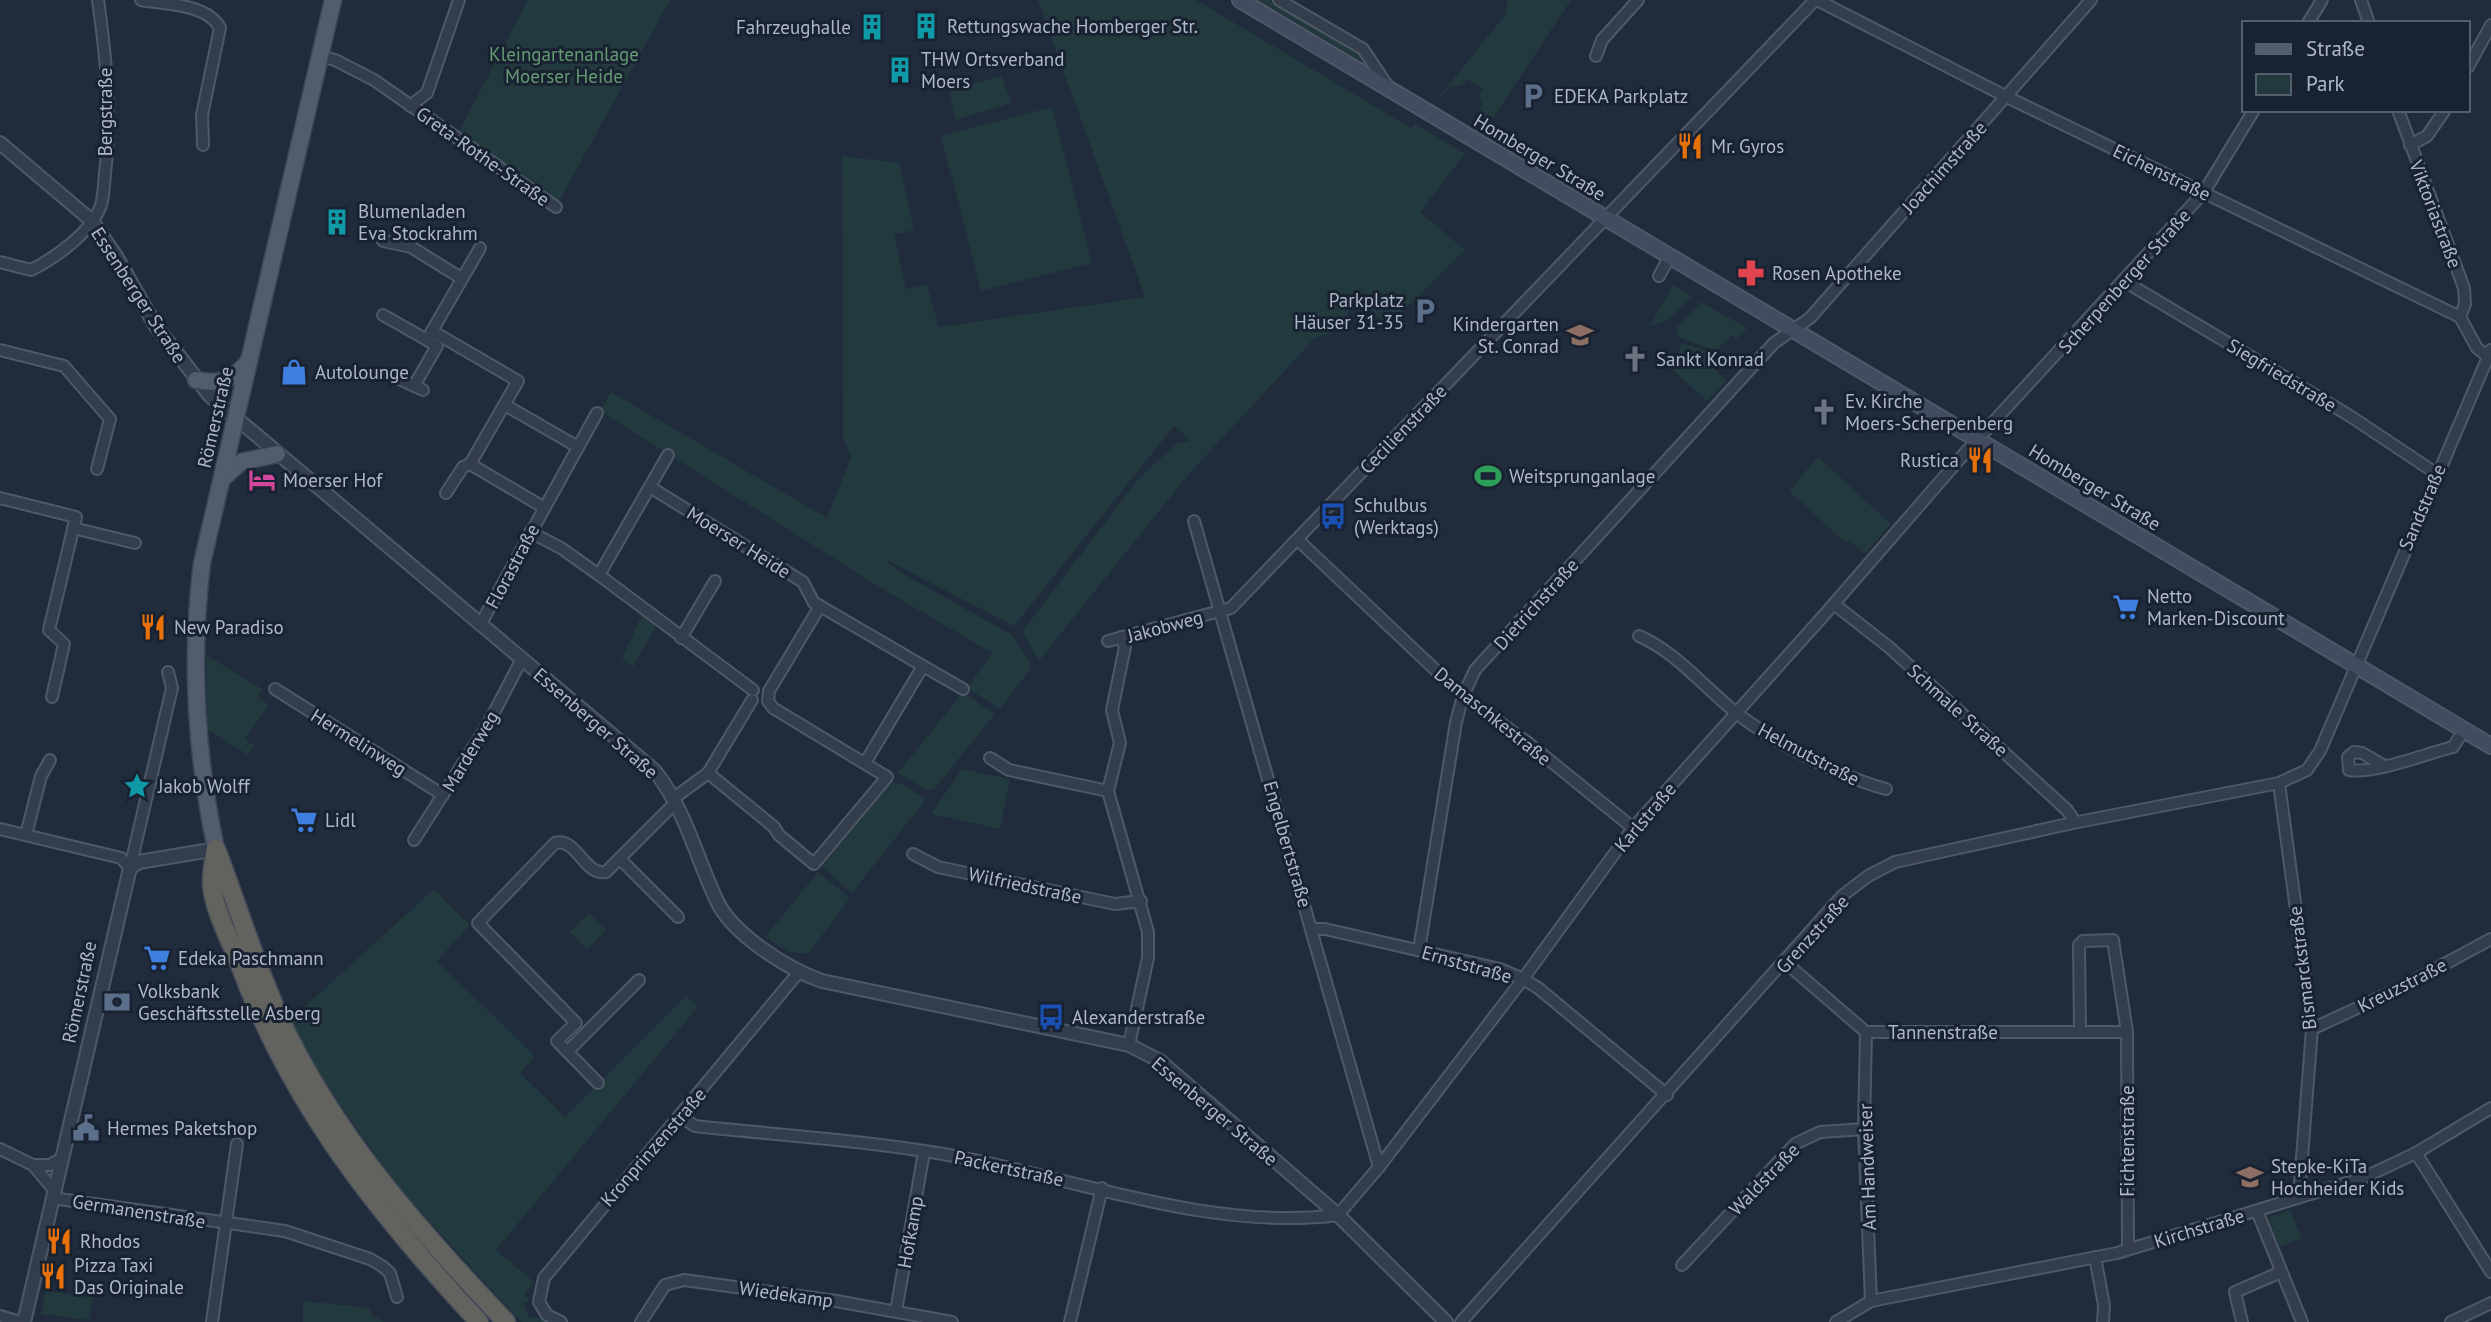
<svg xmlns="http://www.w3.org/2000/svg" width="2491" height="1322" font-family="'PT Sans',sans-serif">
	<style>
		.green { fill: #22393d }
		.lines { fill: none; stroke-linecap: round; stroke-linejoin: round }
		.minor-casing { stroke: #4f5867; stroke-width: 14 }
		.tertiary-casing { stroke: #4f5867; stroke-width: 16 }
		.secondary-casing { stroke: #4f5867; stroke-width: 18 }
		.primary-casing { stroke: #3d4655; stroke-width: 19 }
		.trunk-casing { stroke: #3f4857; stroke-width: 21 }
		.minor { stroke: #343d4c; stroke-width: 10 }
		.tertiary { stroke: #343d4c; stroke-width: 12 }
		.secondary { stroke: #424b60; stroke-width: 14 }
		.primary { stroke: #525c6d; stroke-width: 16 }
		.trunk { stroke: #62625e; stroke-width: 18 }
		.labels { text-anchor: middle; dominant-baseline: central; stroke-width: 6; stroke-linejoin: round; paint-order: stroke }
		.poi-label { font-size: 19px; fill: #afb8c8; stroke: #192231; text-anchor: start }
		.park-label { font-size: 19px; fill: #649b73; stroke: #192231 }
		.street-label { font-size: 19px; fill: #afb8c8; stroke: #192231 }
	</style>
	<rect width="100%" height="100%" fill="#202b3c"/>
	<g class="green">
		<polygon points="528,0 670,0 557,205 456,137"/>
		<polygon points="1038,0 1196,0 1411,128 1415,124 1465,154 1420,212 1465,250 1389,325 1359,301 1330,334 1315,338 1188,475 1039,661 1022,632 1138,479 1176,444 1190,440 1174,426 1014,626 883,558 900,572 1012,635 1031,664 1029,671 1000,709 967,688 992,653 881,588 600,411 611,392 827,518 851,457 843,436 842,156 899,163 914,230 894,235 906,289 927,285 939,327 1145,297"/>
		<polygon points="1259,0 1269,0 1356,52 1363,62"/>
		<polygon points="1508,0 1571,0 1487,127 1477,121 1482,104 1479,96 1483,89 1467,79 1462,85 1451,87 1438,98 1505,15"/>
		<polygon points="1002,76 1011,103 956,120 949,90"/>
		<polygon points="1052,107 1092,263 981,291 941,136"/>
		<polygon points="1673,285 1692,296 1668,320 1650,326"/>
		<polygon points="1701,302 1747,328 1736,339 1731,335 1716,351 1678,337 1676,328"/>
		<polygon points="1681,343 1714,353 1707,362 1727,381 1707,401 1674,371"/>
		<polygon points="1818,457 1891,524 1865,554 1849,540 1846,543 1789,491"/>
		<polygon points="642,615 656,626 633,667 622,658"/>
		<polygon points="206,655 262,689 258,697 269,705 245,739 254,746 248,755 207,729"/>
		<polygon points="963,692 995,714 934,789 928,791 898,773"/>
		<polygon points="962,769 1010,779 1000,829 931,814"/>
		<polygon points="891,782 901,784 926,799 852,893 822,867"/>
		<polygon points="818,872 850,898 808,954 789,952 765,937"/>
		<polygon points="434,889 470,925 437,961 535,1056 520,1073 565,1117 686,996 698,1007 496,1250 534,1282 524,1294 529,1300 523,1303 529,1317 538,1317 548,1322 521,1322 398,1187 320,1076 289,1021"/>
		<polygon points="589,913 606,930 587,949 570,932"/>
		<polygon points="2290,1210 2302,1238 2280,1247 2268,1218"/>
		<polygon points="46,1291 93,1297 89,1320 41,1314"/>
		<polygon points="303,1301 371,1308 371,1315 385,1322 303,1322"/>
	</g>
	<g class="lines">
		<g class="minor-casing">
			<g id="minor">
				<path d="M141 0C165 4 208 4 220 28L202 115 203 145"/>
				<polyline points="1279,0 1363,49 1389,88"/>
				<polyline points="1817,0 2007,97 2460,317 2477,348 2491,359"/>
				<polyline points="2361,0 2369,23"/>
				<polyline points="2308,23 2322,0"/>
				<polyline points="320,56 335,60 374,80 556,207"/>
				<polyline points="1596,56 1602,40 1638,0"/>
				<polyline points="2468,67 2491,25"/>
				<polyline points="410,106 427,93 459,0"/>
				<polyline points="2398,110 2464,288 2465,304 2460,317"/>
				<polyline points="2410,145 2427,136 2445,110"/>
				<polyline points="383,241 411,247 461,278"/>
				<polyline points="480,248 432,331 518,381 470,464 543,507"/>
				<path d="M0 262 31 270C55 258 92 232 101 205 104 195 104 183 105 173 112 115 106 57 98 0"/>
				<polyline points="1659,276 1670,256"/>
				<polyline points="2124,281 2350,416 2437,474"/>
				<polyline points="383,315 427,340 432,331"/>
				<polyline points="0,350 64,366 110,419 97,469"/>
				<polyline points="399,379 423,390"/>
				<polyline points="414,386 437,346 427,340"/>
				<polyline points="505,405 578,447"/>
				<polyline points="650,487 803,582 814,603 820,606"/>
				<polyline points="446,493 463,467 470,464"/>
				<polyline points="0,498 76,517 49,630 64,644 52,697"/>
				<polyline points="1194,521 1379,1167"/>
				<polyline points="73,528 135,543"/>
				<polyline points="530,532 561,548 599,575 753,690"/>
				<polyline points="1298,540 1463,696 1527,742 1633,828"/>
				<polyline points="599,575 668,455"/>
				<polyline points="1834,604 1890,648 2067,810 2075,822"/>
				<polyline points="480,625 597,413"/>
				<path d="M1639 636C1676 652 1703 686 1735 712 1772 741 1840 777 1886 789"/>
				<polyline points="681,638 715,581"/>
				<polyline points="1108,641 1231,608 1815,0"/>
				<polyline points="923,666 963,689"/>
				<polyline points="275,689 443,795"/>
				<polyline points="990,758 1009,770 1108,791 1148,932 1148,958 1129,1045"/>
				<path d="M2383 765 2362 753 2354 752 2348 757 2349 770C2375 774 2425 754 2453 747L2464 730"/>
				<polyline points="708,773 774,827 779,835 814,864 887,777 773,708 768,701 769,691 820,606 923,666 865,763"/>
				<polyline points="2279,783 2312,1029 2299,1196"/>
				<polyline points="1108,791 1120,743 1112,710 1125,647 1121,637"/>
				<polyline points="674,798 708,773 752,700"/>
				<polyline points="0,829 121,858 130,868"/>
				<polyline points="26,835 41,776 50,760"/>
				<polyline points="414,840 488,724 522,659"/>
				<polyline points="913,854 938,867 1014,883 1115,904 1141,901"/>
				<polyline points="620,859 678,917"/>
				<polyline points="130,868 172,688 168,672"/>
				<polyline points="1313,929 1325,929 1500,969 1523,979 1538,988 1667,1095"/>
				<polyline points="1419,950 1456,722 1463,696 1475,670 1774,343 1810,318 2091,0"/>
				<polyline points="1786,963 1866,1032 2127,1032"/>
				<polyline points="2312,1029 2402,987 2491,939"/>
				<polyline points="2080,1031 2079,945 2083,941 2113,940 2127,1032 2128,1249"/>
				<polyline points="1866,1032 1864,1129 1871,1301"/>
				<polyline points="568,1051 639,980"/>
				<path d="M598 1083 557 1041 576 1023 478 923 555 843C577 837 584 876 606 872L676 802"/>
				<path d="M680 1116 695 1126C777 1135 861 1140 943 1154 1069 1176 1210 1232 1338 1215L1379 1167 1523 979 1633 828 1825 614 1964 454 2204 192 2254 110"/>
				<polyline points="0,1149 33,1165 54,1190"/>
				<polyline points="2416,1153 2491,1272"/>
				<polyline points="33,1165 50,1165 62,1158"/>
				<polyline points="52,1198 285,1231 370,1259 382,1266 390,1273 397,1297"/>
				<polyline points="2257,1211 2302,1322"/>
				<polyline points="2095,1257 2104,1305 2103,1322"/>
				<polyline points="1682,1265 1795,1144 1820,1132 1864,1129"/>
				<polyline points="896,1311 924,1152"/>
				<polyline points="0,1316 21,1322"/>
				<polyline points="212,1322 237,1144"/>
				<polyline points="561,1322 547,1315 539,1302 544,1278 799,972"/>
				<polyline points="641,1322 665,1285 684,1280 836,1301 952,1322"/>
				<polyline points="1070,1322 1102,1188"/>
				<polyline points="1461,1322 1842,896 1868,876 1895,862 2073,823 2279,783 2307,770 2320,751 2491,350"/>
				<polyline points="1836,1322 1871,1301 2117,1253 2363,1178 2416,1153 2491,1108"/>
				<polyline points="2242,1322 2235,1292 2281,1272"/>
				<polyline points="2451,1322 2491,1303"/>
			</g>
		</g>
		<g class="tertiary-casing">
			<g id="tertiary">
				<path d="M0 143 92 221 116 256 155 325 210 396 655 771C687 813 695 855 717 901 732 934 789 970 822 981L1129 1045 1160 1061 1338 1215 1446 1322"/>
				<polyline points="24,1322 130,868 139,862 216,849"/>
			</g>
		</g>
		<g class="secondary-casing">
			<polyline id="secondary" points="1240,0 2491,746"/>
		</g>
		<g class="primary-casing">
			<g id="primary">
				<path d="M196 380C221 385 233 380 249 361"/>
				<polyline points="222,479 241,462 277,454"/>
				<path d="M216 849C196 755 190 659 202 563L333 0"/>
			</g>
		</g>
		<g class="trunk-casing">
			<g id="trunk">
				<path d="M216 849C238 906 255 964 280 1019 334 1136 419 1230 506 1322"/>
				<path d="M215 853C214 863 211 875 212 885 214 911 231 941 240 965 292 1106 378 1213 479 1322"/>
			</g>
		</g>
		<use href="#minor" class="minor"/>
		<use href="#tertiary" class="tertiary"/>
		<use href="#secondary" class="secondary"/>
		<use href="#primary" class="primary"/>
		<use href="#trunk" class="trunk"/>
	</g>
	<defs>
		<g id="building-bare" transform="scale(2.1)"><path d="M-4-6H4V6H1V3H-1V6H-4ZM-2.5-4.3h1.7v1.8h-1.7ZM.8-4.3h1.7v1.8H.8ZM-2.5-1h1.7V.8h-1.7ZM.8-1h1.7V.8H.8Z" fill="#0f9aa8" stroke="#192231" stroke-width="2.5" paint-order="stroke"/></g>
		<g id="parking-bare" transform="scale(2.1)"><path d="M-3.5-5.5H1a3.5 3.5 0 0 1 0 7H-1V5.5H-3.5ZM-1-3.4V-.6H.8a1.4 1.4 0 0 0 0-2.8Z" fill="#5c6f8a" stroke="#192231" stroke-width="2.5" paint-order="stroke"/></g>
		<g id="restaurant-bare" transform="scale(2.1)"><path d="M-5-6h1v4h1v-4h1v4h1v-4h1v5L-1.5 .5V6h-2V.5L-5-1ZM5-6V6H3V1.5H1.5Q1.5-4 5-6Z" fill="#e8710a" stroke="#192231" stroke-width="2.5" paint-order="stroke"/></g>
		<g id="pharmacy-bare" transform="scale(2.1)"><path d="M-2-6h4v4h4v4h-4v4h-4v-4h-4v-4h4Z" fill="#e0444e" stroke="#192231" stroke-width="2.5" paint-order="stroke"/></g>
		<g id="school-bare" transform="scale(2.1)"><path d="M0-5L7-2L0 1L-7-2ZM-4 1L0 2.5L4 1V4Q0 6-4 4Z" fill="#8d6e63" stroke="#192231" stroke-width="2.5" paint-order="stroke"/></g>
		<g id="church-bare" transform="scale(2.1)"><path d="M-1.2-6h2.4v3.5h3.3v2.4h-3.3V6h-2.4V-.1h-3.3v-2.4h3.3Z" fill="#6b7280" stroke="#192231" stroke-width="2.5" paint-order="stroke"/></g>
		<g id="shop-bare" transform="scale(2.1)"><path d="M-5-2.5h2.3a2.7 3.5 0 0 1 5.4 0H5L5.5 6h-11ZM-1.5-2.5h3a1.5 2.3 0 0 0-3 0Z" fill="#3f7fe0" stroke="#192231" stroke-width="2.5" paint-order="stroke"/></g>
		<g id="stadium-bare" transform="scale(2.1)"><path d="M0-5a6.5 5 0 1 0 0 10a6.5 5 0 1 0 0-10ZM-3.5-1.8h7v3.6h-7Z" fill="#2e9e5b" stroke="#192231" stroke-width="2.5" paint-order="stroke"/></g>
		<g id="hotel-bare" transform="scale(2.1)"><path d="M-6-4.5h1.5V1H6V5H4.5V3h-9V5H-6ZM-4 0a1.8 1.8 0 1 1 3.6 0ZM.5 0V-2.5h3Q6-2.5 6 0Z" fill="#d1479c" stroke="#192231" stroke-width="2.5" paint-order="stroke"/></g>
		<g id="bus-bare" transform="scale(2.1)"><path d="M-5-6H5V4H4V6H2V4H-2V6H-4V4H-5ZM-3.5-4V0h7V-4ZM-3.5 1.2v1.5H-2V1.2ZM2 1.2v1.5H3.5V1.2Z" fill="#1a4fb4" stroke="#192231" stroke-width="2.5" paint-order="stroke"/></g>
		<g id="supermarket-bare" transform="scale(2.1)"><path d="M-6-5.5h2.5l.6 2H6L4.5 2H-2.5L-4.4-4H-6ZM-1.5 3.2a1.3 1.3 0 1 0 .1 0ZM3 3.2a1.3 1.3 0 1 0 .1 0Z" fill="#3f7fe0" stroke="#192231" stroke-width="2.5" paint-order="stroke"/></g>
		<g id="sight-bare" transform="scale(2.1)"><path d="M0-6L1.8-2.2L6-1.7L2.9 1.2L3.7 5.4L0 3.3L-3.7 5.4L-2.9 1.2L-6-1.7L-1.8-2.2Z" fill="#0f9aa8" stroke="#192231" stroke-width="2.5" paint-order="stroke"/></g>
		<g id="bank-bare" transform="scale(2.1)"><path d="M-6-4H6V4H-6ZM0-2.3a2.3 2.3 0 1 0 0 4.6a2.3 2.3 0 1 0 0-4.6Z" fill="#5c6f8a" stroke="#192231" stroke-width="2.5" paint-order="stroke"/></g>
		<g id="civic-bare" transform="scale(2.1)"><path d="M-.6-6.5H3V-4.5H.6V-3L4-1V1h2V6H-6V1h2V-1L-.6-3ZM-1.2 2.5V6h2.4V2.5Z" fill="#5c6f8a" stroke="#192231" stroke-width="2.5" paint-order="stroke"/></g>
	</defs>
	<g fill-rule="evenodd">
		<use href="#building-bare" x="926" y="26"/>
		<use href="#building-bare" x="872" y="27"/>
		<use href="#building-bare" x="900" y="70"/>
		<use href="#parking-bare" x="1533" y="96"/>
		<use href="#restaurant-bare" x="1690" y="146"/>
		<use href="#building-bare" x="337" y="222"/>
		<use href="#pharmacy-bare" x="1751" y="273"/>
		<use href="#parking-bare" x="1425" y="311"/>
		<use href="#school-bare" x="1580" y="335"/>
		<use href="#church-bare" x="1635" y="359"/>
		<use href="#shop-bare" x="294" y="372"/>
		<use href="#church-bare" x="1824" y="412"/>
		<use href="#restaurant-bare" x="1980" y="460"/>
		<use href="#stadium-bare" x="1488" y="476"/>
		<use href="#hotel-bare" x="262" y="480"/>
		<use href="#bus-bare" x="1333" y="516"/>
		<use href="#supermarket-bare" x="2126" y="607"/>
		<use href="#restaurant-bare" x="153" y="627"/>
		<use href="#sight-bare" x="137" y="786"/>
		<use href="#supermarket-bare" x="304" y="820"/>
		<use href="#supermarket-bare" x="157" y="958"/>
		<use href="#bank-bare" x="117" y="1002"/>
		<use href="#bus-bare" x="1051" y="1017"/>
		<use href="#civic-bare" x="86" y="1128"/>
		<use href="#school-bare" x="2250" y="1177"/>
		<use href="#restaurant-bare" x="59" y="1241"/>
		<use href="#restaurant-bare" x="53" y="1276"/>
	</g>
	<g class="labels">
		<g class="poi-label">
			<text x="947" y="26">Rettungswache Homberger Str.</text>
			<text x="851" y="27" text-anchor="end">Fahrzeughalle</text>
			<text x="921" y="59">THW Ortsverband<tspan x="921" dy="22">Moers</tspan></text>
			<text x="1554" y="96">EDEKA Parkplatz</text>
			<text x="1711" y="146">Mr. Gyros</text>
			<text x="358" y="211">Blumenladen<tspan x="358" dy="22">Eva Stockrahm</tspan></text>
			<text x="1772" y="273">Rosen Apotheke</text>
			<text x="1404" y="300" text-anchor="end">Parkplatz<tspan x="1404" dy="22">Häuser 31-35</tspan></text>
			<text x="1559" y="324" text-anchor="end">Kindergarten<tspan x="1559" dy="22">St. Conrad</tspan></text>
			<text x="1656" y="359">Sankt Konrad</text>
			<text x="315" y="372">Autolounge</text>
			<text x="1845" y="401">Ev. Kirche<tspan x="1845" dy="22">Moers-Scherpenberg</tspan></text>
			<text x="1959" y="460" text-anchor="end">Rustica</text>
			<text x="1509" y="476">Weitsprunganlage</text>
			<text x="283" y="480">Moerser Hof</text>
			<text x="1354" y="505">Schulbus<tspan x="1354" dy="22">(Werktags)</tspan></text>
			<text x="2147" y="596">Netto<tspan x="2147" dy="22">Marken-Discount</tspan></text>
			<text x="174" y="627">New Paradiso</text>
			<text x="158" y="786">Jakob Wolff</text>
			<text x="325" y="820">Lidl</text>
			<text x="178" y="958">Edeka Paschmann</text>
			<text x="138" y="991">Volksbank<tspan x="138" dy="22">Geschäftsstelle Asberg</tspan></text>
			<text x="1072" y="1017">Alexanderstraße</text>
			<text x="107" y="1128">Hermes Paketshop</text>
			<text x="2271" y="1166">Stepke-KiTa<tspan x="2271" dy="22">Hochheider Kids</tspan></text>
			<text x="80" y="1241">Rhodos</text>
			<text x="74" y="1265">Pizza Taxi<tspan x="74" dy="22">Das Originale</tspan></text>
		</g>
		<g class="park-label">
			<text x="564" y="54">Kleingartenanlage<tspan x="564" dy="22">Moerser Heide</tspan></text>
		</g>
		<g class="street-label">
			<text transform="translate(105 112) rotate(-90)">Bergstraße</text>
			<text transform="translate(483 156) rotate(35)">Greta-Rothe-Straße</text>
			<text transform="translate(1540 157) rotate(31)">Homberger Straße</text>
			<text transform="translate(1944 167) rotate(-48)">Joachimstraße</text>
			<text transform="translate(2162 172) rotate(26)">Eichenstraße</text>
			<text transform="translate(2436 214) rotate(69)">Viktoriastraße</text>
			<text transform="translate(2124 281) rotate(-48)">Scherpenberger Straße</text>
			<text transform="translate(139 295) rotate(57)">Essenberger Straße</text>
			<text transform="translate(2282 375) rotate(31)">Siegfriedstraße</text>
			<text transform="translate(215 417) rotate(-77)">Römerstraße</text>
			<text transform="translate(1403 429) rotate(-46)">Cecilienstraße</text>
			<text transform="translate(2095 487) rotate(31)">Homberger Straße</text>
			<text transform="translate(2422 507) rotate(-67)">Sandstraße</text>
			<text transform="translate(739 542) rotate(32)">Moerser Heide</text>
			<text transform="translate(512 566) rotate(-62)">Florastraße</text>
			<text transform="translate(1536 604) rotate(-48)">Dietrichstraße</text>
			<text transform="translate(1165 626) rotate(-15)">Jakobweg</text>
			<text transform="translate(1958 710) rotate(42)">Schmale Straße</text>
			<text transform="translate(1493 716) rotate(39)">Damaschkestraße</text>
			<text transform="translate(596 723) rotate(41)">Essenberger Straße</text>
			<text transform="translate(359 742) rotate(32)">Hermelinweg</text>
			<text transform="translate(470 751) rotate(-59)">Marderweg</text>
			<text transform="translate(1809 754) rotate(28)">Helmutstraße</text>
			<text transform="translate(1645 817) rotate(-50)">Karlstraße</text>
			<text transform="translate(1288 844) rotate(74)">Engelbertstraße</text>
			<text transform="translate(1025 885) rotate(12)">Wilfriedstraße</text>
			<text transform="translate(1812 934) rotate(-48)">Grenzstraße</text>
			<text transform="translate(1467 964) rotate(16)">Ernststraße</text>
			<text transform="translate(2302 968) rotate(-97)">Bismarckstraße</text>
			<text transform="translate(2402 985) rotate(-27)">Kreuzstraße</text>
			<text transform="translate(79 992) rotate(-78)">Römerstraße</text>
			<text x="1943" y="1032">Tannenstraße</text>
			<text transform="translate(1215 1111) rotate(40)">Essenberger Straße</text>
			<text transform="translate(2127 1141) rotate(-90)">Fichtenstraße</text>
			<text transform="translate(653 1147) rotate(-49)">Kronprinzenstraße</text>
			<text transform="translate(1867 1167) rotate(-92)">Am Handweiser</text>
			<text transform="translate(1009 1168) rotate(12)">Packertstraße</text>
			<text transform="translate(1764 1179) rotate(-46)">Waldstraße</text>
			<text transform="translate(139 1211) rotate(9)">Germanenstraße</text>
			<text transform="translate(2199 1228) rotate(-17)">Kirchstraße</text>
			<text transform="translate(910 1232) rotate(-80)">Hofkamp</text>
			<text transform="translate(786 1294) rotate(8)">Wiedekamp</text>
		</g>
	</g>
	<rect x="2242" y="21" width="228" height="91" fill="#192231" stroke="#555e6d" stroke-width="2"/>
	<rect x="2256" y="44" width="35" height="10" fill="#525c6d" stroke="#555e6d" stroke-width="2"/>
	<text x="2306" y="56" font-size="21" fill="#afb8c8">Straße</text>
	<rect x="2256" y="74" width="35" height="21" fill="#22393d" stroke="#555e6d" stroke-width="2"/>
	<text x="2306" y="91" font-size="21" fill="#afb8c8">Park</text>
</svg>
